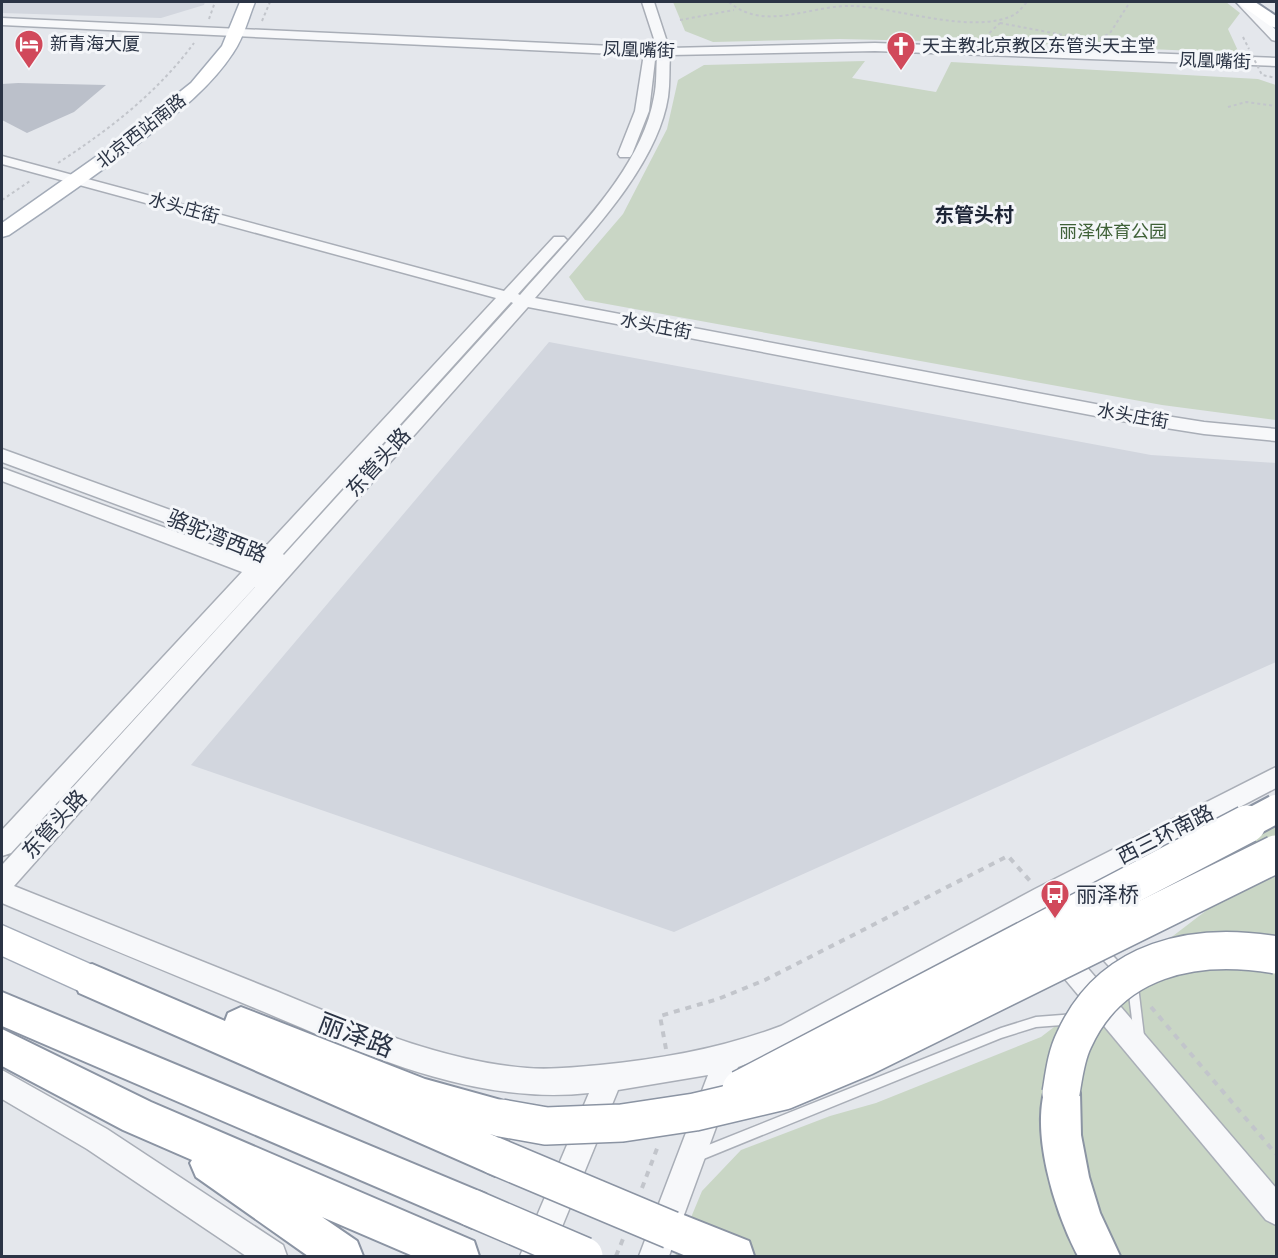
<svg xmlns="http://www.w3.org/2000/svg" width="1278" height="1258" font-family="Cabin,'Noto Sans SC',sans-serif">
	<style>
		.built { fill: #d2d6de }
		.green { fill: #c9d6c5 }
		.building { fill: #bbc0ca }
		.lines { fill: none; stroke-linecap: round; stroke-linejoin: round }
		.service-casing { stroke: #a9aeb7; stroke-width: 3 }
		.tertiary-casing { stroke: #a9aeb7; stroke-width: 3 }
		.primary-casing { stroke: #a3abb8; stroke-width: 3 }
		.trunk-casing { stroke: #8b94a3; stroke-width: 4 }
		.path-far1 { stroke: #c2c5cb; stroke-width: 2; stroke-dasharray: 3 3; stroke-linecap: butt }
		.path { stroke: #c2c5cb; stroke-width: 4; stroke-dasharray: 6 6; stroke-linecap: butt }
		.service { fill: #f7f8fa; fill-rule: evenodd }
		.tertiary { fill: #f7f8fa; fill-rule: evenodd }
		.primary { fill: #fff; fill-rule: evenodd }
		.trunk { fill: #fff; fill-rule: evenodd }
		.trunk-bridge-far1-casing { stroke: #8b94a3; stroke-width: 32; stroke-linecap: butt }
		.trunk-bridge-casing { stroke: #8b94a3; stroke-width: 40; stroke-linecap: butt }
		.path-bridge { stroke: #c2c5cb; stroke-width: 2; stroke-dasharray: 3 3; stroke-linecap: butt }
		.trunk-bridge-far1 { stroke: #fff; stroke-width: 28 }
		.trunk-bridge { stroke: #fff; stroke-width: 37 }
		.labels { text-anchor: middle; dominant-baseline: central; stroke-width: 6; stroke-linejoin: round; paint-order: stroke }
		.far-poi-label { font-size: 18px; fill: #2b3445; stroke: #f4f6f9; text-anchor: start }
		.far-street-label { font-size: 18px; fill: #2b3445; stroke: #f4f6f9 }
		.far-park-label { font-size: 18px; fill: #3f6138; stroke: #f4f6f9 }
		.far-quarter-label { font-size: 20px; font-weight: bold; fill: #1d2536; stroke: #f4f6f9 }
		.street-label { font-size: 21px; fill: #2b3445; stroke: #f4f6f9 }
		.poi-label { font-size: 21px; fill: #2b3445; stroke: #f4f6f9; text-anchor: start }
		.near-street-label { font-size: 26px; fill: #2b3445; stroke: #f4f6f9 }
	</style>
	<rect width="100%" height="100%" fill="#e4e7ec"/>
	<g class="built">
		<polygon points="2,2 205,2 204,5 161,18 2,13"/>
		<polygon points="549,342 1151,455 1276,463 1276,662 674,932 191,765"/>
	</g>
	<g class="green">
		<polygon points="673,2 1226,2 1240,13 1228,29 1239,53 1014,43 840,39 713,42 685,31"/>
		<polygon points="865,61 852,78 936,92 951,62 1258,79 1276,85 1276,420 1162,405 585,300 569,277 623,214 667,129 678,80 704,65"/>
		<polygon points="1276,820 1276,1256 675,1256 702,1191 741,1150 830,1116 876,1103 1041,1037 1220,900 1214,852"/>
	</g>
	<polygon class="building" points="2,84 18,83 106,85 74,112 27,133 2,120"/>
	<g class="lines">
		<g class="service-casing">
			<g id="service">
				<polygon points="1101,945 1105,947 1125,969 1126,972 1125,975 1121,977 1117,975 1097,953 1096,950 1097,947"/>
				<polygon points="1133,981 1137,983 1138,986 1144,1036 1143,1040 1139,1041 1135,1040 1134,1036 1128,986 1129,983"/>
				<polygon points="1075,1014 1079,1015 1080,1019 1079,1023 1075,1024 1036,1027 1001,1038 696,1162 692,1160 690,1156 692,1152 696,1150 1001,1028 1036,1017"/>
			</g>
		</g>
		<g class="tertiary-casing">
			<g id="tertiary">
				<path d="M642 2H654L669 48 875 43 1276 58V66L875 51 670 55C669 69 670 83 668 97 657 169 581 244 535 298L1122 409 1204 422 1276 429V441L1204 434 1122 421 528 307 14 886C102 921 189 956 276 991 356 1024 440 1061 527 1068 551 1070 575 1067 600 1065 662 1059 723 1048 781 1026L1035 889 1276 767V788L1053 905 799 1045 738 1067 669 1256H639L708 1075 618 1090 550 1256H520L589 1093C468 1106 354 1049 245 1004 164 971 83 937 2 903V865L265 576 11 853 2 856V830L242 572 2 481V468L253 560 256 556 2 462V449L267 545 496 298 2 164V156L504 291 554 237H564L567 240 564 243 518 294 520 295C568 239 641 172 654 97 657 84 656 69 657 56L2 25V18L657 48ZM511 302 513 303 284 555 283 554Z"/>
				<polygon points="1236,2 1248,2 1276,30 1276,41 1272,40"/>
				<polygon points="649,56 655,60 649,111 632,154 630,157 620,157 618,154 635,111 643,60"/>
				<polygon points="1058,940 1067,944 1276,1188 1276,1225 1266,1220 1049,960 1045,952 1049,944"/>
				<polygon points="2,1070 107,1129 283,1245 287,1256 246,1256 87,1149 2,1099"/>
			</g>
		</g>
		<g class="primary-casing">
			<g id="primary">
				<path d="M240 2H255C248 19 244 37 233 53 210 88 177 113 144 139 100 172 55 204 9 235L2 237V223L117 142 191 83 222 46Z"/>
				<polygon points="2,925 104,970 109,981 104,992 92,997 2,956"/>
			</g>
		</g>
		<g class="trunk-casing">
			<g id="trunk">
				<polygon points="1237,2 1255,2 1276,16 1276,28 1270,26"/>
				<polygon points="92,964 225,1021 228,1013 241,1007 425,1079 515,1104 520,1118 515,1132 501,1137 490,1134 509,1142 515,1156 509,1170 495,1176 79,993 74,981 79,969"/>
				<polygon points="2,992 486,1194 492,1208 486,1222 472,1228 2,1026"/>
				<polygon points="2,1029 151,1102 474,1241 479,1256 413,1256 322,1217 357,1241 363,1256 308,1256 196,1177 190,1163 192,1160 123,1130 2,1066"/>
				<path d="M1061 1074 1074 1080 1080 1093 1081 1135 1089 1177 1100 1213 1120 1256H1078C1055 1212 1028 1128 1048 1080Z"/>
				<polygon points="671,1210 749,1241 754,1256 686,1256 657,1244 651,1230 657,1216"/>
			</g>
		</g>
		<g class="path-far1">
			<path d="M729 2C765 33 812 4 854 6 899 8 972 35 1014 15 1019 12 1023 6 1027 2"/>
			<polyline points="209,19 215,2"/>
			<polyline points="680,20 734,10"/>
			<polyline points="262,21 270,2"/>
			<polyline points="1000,23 1095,41 1110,33 1130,2"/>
			<polyline points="985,37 1000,23 998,22"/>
			<polyline points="1243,37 1249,49"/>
			<polyline points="1228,107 1246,102 1276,106"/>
			<path d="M58 163C110 129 157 93 194 43"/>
			<polyline points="2,200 30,181"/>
		</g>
		<g class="path">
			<polyline points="1151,1007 1276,1154"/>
			<polyline points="666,1049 660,1016 718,999 765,980 1008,856 1031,882"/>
			<polyline points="642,1188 658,1146"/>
			<polyline points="616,1256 623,1239"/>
		</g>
		<use href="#service" class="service"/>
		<use href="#tertiary" class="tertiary"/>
		<use href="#primary" class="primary"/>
		<use href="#trunk" class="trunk"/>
		<g class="trunk-bridge-far1-casing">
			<polyline id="trunk-bridge-far1" points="1244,826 1276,809"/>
		</g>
		<g class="trunk-bridge-casing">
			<g id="trunk-bridge">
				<polyline points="741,1089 1247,824"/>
				<path d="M1061 1093C1064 1075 1066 1056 1074 1040 1111 958 1195 941 1276 955"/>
				<polyline points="501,1118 546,1126 622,1123 695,1112 784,1091 865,1057 1276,854"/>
				<polyline points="495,1156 671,1230"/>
				<polyline points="472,1208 584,1256"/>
			</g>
		</g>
		<polyline class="path-bridge" points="1252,55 1262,75 1276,78"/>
		<use href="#trunk-bridge-far1" class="trunk-bridge-far1"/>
		<use href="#trunk-bridge" class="trunk-bridge"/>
	</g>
	<defs>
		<g id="hotel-pin" transform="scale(1.5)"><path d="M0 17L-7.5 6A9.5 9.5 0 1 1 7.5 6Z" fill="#d1495b" stroke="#f4f6f9"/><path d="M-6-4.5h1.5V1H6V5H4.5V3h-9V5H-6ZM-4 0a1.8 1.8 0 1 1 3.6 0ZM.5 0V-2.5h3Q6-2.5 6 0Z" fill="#fff"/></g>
		<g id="church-pin" transform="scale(1.5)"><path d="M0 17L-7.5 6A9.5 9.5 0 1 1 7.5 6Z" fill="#d1495b" stroke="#f4f6f9"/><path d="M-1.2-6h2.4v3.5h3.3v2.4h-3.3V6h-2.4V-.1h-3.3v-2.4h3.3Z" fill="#fff"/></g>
		<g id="bus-pin" transform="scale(1.5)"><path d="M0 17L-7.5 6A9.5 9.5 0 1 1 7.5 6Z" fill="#d1495b" stroke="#f4f6f9"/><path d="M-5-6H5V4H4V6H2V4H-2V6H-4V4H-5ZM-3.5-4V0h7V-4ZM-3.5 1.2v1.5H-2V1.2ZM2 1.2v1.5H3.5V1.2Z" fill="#fff"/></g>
	</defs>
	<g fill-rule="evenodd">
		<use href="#hotel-pin" x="29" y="44"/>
		<use href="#church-pin" x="901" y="46"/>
		<use href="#bus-pin" x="1055" y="894"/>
	</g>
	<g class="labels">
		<g class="far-poi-label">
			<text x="50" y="44">新青海大厦</text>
			<text x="922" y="46">天主教北京教区东管头天主堂</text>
		</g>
		<g class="far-street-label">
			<text transform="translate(639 50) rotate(2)">凤凰嘴街</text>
			<text transform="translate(1215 61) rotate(2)">凤凰嘴街</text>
			<text transform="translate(141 131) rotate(-38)">北京西站南路</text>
			<text transform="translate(184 208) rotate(15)">水头庄街</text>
			<text transform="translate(656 326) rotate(11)">水头庄街</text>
			<text transform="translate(1133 416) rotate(10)">水头庄街</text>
		</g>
		<g class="far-park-label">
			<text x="1113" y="232">丽泽体育公园</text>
		</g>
		<g class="far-quarter-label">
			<text x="974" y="215">东管头村</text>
		</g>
		<g class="street-label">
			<text transform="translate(378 462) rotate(-48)">东管头路</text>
			<text transform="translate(217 536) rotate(22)">骆驼湾西路</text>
			<text transform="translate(54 824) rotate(-48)">东管头路</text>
			<text transform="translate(1165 834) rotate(-27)">西三环南路</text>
		</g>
		<g class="poi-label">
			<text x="1076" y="894">丽泽桥</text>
		</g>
		<g class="near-street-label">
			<text transform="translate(356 1035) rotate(21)">丽泽路</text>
		</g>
	</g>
	<rect width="1278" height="1258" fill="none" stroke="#2b3445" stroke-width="6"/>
</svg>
